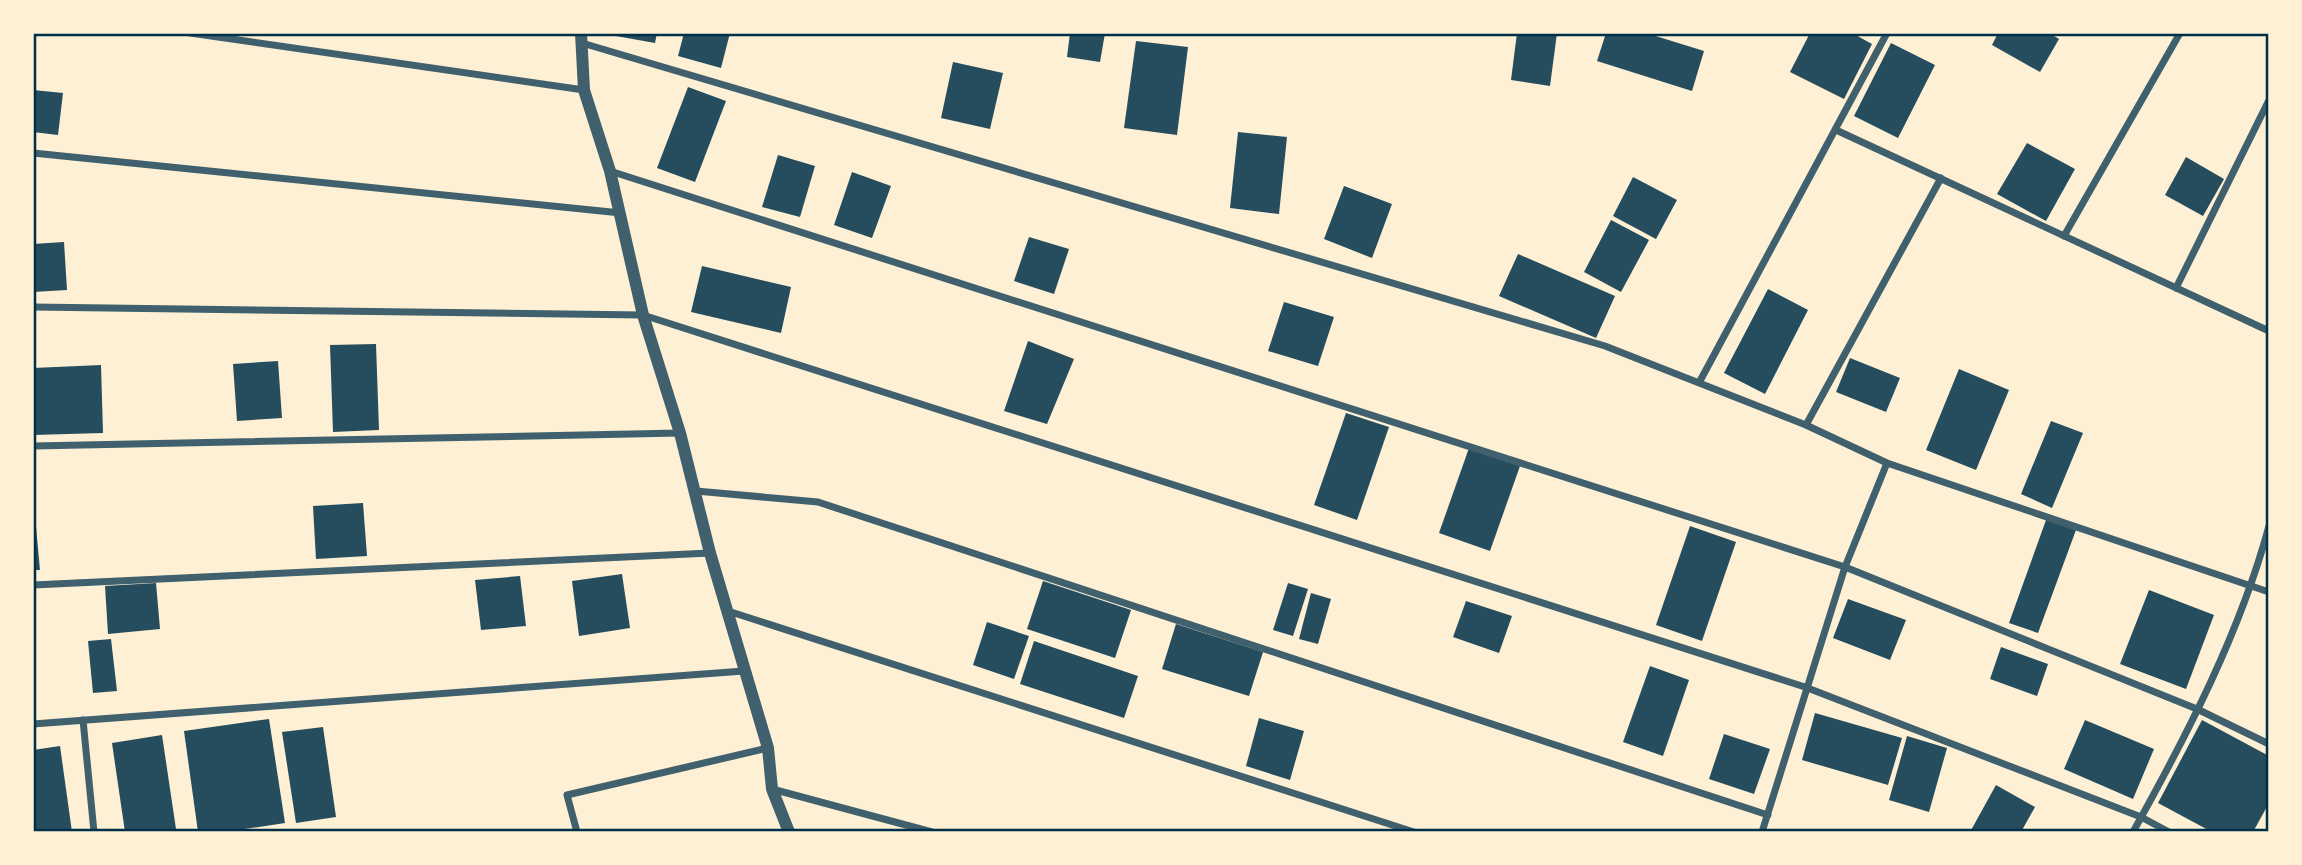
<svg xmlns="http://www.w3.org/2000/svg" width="2302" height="865" font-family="Spectral,serif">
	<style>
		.building { fill: #264d5e }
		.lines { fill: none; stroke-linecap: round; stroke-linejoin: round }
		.minor { stroke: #3f606c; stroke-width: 7 }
		.tertiary { stroke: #3f606c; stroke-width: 12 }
		.neatline { fill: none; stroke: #003049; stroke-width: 2.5 }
	</style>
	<rect width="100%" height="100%" fill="#fdf0d5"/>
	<g class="building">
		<polygon points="599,33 657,33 655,43"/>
		<polygon points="684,33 730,33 721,68 678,56"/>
		<polygon points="1070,33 1105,33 1100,62 1067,57"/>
		<polygon points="1517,33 1557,33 1550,86 1511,80"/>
		<polygon points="1606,33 1646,33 1704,51 1692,91 1597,61"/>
		<polygon points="1810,33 1852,33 1872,44 1844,99 1790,72"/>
		<polygon points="1998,33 2049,33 2059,39 2040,72 1992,45"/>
		<polygon points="1136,41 1188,47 1177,135 1124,128"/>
		<polygon points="1891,43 1935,65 1898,138 1854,116"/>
		<polygon points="953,62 1003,73 990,129 941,118"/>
		<polygon points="688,87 726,101 695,182 657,168"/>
		<polygon points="33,90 63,93 58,135 33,132"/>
		<polygon points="1238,132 1287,137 1279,214 1230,208"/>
		<polygon points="2027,143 2075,169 2046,221 1997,194"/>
		<polygon points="778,155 815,166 800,217 762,207"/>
		<polygon points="2186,157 2224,179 2203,216 2165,195"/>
		<polygon points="852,172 891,186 872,238 834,225"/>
		<polygon points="1633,177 1677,200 1656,239 1613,216"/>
		<polygon points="1344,186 1392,204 1372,258 1324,239"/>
		<polygon points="1611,220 1649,240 1621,292 1584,272"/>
		<polygon points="1029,237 1069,249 1054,294 1014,281"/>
		<polygon points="64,242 67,290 33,292 33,244"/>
		<polygon points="1518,254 1615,296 1596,338 1499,296"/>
		<polygon points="702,266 791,287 781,333 691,312"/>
		<polygon points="1768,289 1808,310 1765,394 1724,373"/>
		<polygon points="1284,302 1334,317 1318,366 1268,351"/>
		<polygon points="1028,341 1074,359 1047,424 1004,411"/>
		<polygon points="376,344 379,430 333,432 330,345"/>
		<polygon points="1850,358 1900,378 1886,412 1836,392"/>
		<polygon points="278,361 282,418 237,421 233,364"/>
		<polygon points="101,365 103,433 33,435 33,368"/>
		<polygon points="1959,369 2009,390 1976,470 1926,450"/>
		<polygon points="1346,413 1389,427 1357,520 1314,505"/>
		<polygon points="2051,421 2083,433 2052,508 2021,494"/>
		<polygon points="1469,448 1520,466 1490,551 1439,533"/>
		<polygon points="33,494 40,570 33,570"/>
		<polygon points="363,503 367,556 316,559 313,506"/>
		<polygon points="2046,520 2076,530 2038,633 2009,623"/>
		<polygon points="1690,526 1736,542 1702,641 1656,625"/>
		<polygon points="622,574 630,628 579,636 572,581"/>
		<polygon points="520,576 526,626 481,630 475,580"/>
		<polygon points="1043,581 1131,610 1115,658 1027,629"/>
		<polygon points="156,583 160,629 108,634 105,586"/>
		<polygon points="1288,583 1308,589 1293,636 1273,630"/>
		<polygon points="2149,590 2214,615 2186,689 2120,664"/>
		<polygon points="1311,593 1331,599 1318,644 1299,639"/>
		<polygon points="1848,599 1906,620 1890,660 1833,638"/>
		<polygon points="1466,601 1512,616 1499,653 1453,637"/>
		<polygon points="987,622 1029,636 1014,679 973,665"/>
		<polygon points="1176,624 1263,652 1249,696 1162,669"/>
		<polygon points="111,639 117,691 93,693 88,641"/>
		<polygon points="1034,641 1138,676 1124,718 1020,684"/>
		<polygon points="2001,647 2048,664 2037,696 1990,679"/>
		<polygon points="1650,666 1689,680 1663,756 1623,742"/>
		<polygon points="1815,713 1902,738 1888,785 1802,760"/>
		<polygon points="1259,718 1304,731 1290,780 1246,766"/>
		<polygon points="269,719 285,823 225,832 198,832 184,731"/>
		<polygon points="2085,720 2154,749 2133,799 2064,769"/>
		<polygon points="2202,720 2269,756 2269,803 2253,832 2212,832 2158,803"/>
		<polygon points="323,727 336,817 296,823 282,732"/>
		<polygon points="1724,734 1770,749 1754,794 1709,779"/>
		<polygon points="162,735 176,829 125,832 112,743"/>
		<polygon points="1907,736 1947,748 1929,812 1889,800"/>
		<polygon points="60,746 72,832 33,832 33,750"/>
		<polygon points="1996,785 2035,807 2021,832 1970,832"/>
	</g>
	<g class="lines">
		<g class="minor">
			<polyline points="190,33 584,90"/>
			<polyline points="582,43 1605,346 1806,425 1887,463 2269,592"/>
			<polyline points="1836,130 2269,331"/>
			<polyline points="33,153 621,213"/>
			<polyline points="610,171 1845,567 2197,709 2269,744"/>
			<polyline points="2064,236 2180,33"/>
			<polyline points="2176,288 2269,100"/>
			<polyline points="33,307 643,315 1805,687 2141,817 2169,832"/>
			<polyline points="1700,381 1887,33"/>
			<polyline points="1806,425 1941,178"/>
			<polyline points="33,446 680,433"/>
			<polyline points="696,491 818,502 1768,815"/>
			<polyline points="33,585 710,553"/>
			<polyline points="728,611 1414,832"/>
			<polyline points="83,720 94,832"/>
			<polyline points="33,724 744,671"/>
			<polyline points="772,789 932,832"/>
			<polyline points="577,832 567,795 768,748"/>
			<polyline points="1762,832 1845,567 1887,463"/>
			<path d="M2133 832C2187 735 2240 633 2269 526"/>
		</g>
		<polyline class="tertiary" points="581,33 584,90 610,171 643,315 680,433 710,553 768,748 772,789 789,832"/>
	</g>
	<rect width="2302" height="865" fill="none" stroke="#fdf0d5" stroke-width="70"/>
	<rect x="35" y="35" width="2232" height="795" class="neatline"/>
</svg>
